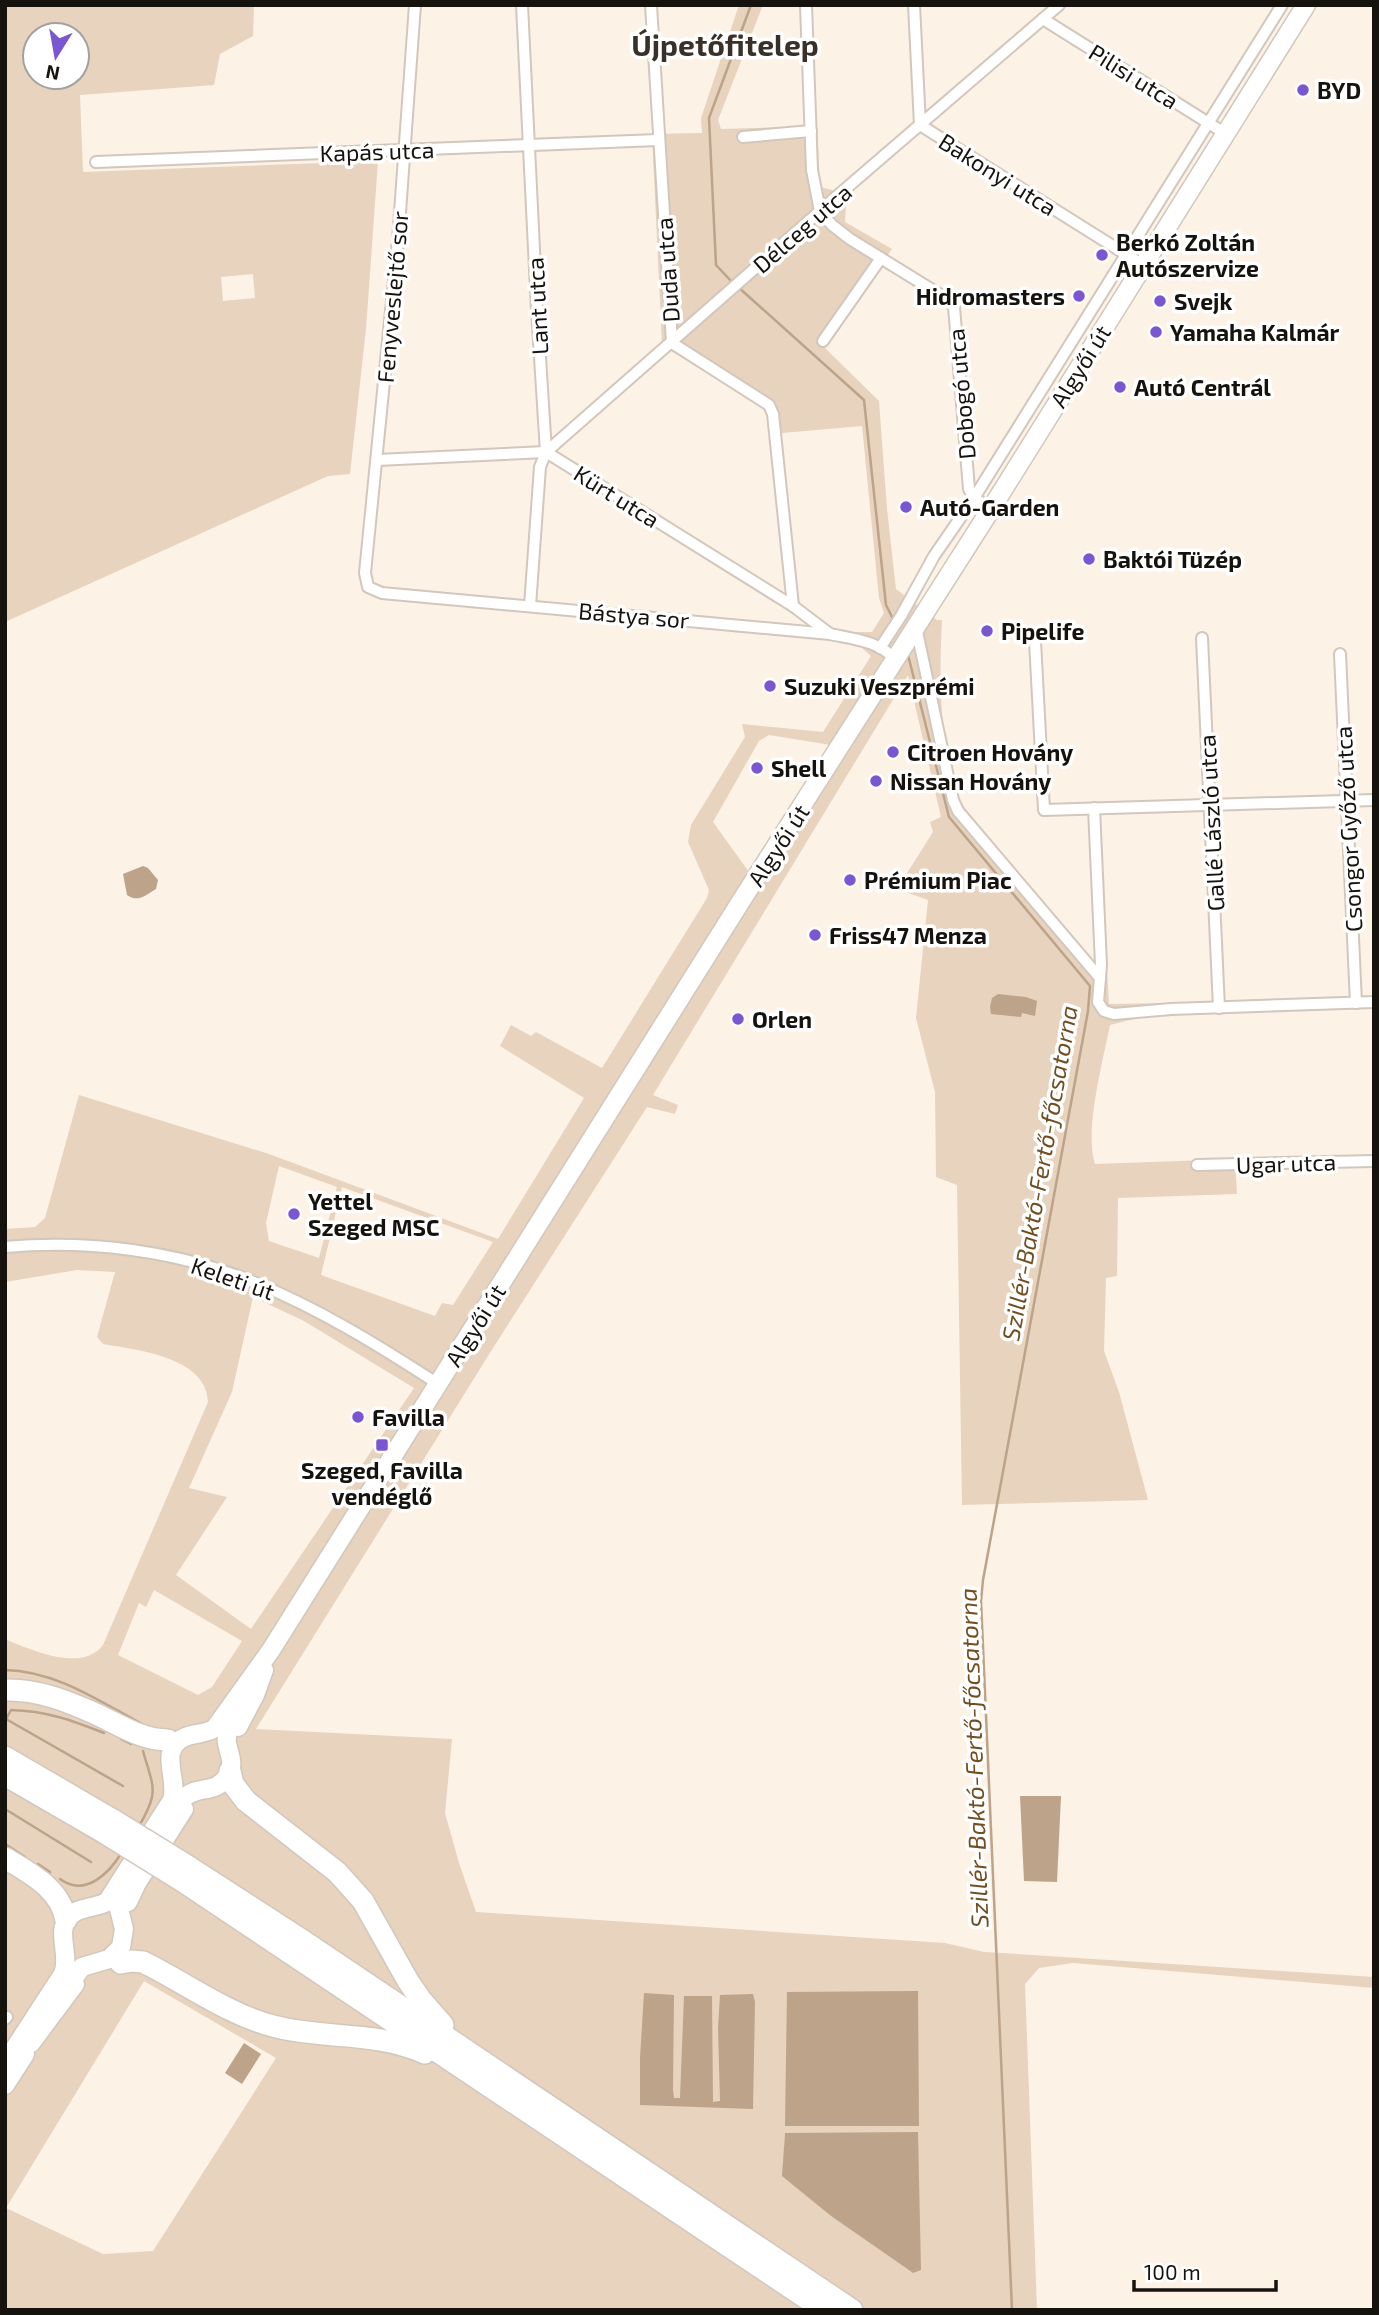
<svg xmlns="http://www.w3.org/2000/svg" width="1379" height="2315" font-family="'Exo 2',sans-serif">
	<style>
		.green { fill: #e7d3be; fill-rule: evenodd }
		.water { fill: #bca389 }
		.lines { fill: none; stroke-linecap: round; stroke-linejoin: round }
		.stream { stroke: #bca389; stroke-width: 2.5 }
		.street-casing { stroke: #d2c7bc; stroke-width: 14 }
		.primary-casing { stroke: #d2c7bc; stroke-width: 21 }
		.highway-casing { stroke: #d2c7bc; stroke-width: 24 }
		.street { stroke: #fff; stroke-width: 10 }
		.primary { stroke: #fff; stroke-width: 18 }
		.highway { stroke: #fff; stroke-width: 21 }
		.highway-bridge-casing { stroke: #d2c7bc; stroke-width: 24; stroke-linecap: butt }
		.highway-bridge { stroke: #fff; stroke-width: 21 }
		.poi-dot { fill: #7a56d0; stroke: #fff; stroke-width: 2.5 }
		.labels { text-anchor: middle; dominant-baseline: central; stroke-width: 7; stroke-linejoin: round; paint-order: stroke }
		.street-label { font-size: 23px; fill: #16130f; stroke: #fff }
		.poi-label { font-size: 23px; font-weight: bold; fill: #16130f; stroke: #fff; text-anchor: start }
		.water-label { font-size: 24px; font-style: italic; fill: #714d22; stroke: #fff }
		.district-label { font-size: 30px; font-weight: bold; fill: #393027; stroke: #fff }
	</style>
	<rect width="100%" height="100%" fill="#fdf2e6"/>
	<g class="green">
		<path d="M5 5H254L253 36 220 54 214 85 80 95 83 172 378 161 366 329 350 474 328 476 5 622ZM35 35H77V77H35ZM253 274 255 298 223 301 221 277Z"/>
		<path d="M739 5H763L718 120 721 129 817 126 820 187 832 190 846 204 845 222 892 249 825 348 879 401 887 509 896 589 937 620H942C939 680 939 744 959 801L1098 969H1107L1109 1004 1228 1002 1229 1013 1154 1014 1110 1025C1103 1061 1084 1131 1095 1164L1235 1159 1237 1194 1118 1198 1117 1276 1106 1278 1104 1351 1119 1392 1148 1500 962 1505 957 1185 936 1177 935 1092 916 1018 928 900 897 889 933 832 930 822 941 817 908 675 653 1095 678 1105 675 1114 647 1107 493 1348 256 1729 452 1739 445 1813 459 1863 476 1912 945 1943 984 1952 1002 1953 1374 1977V1988L1073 1963 1039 1968 1025 1984 1037 2310H5V1639C31 1650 82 1673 103 1645L208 1402C207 1357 137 1350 103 1344L97 1337 115 1272 77 1270 5 1282V1229L35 1227 45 1218 79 1095 269 1154 498 1239 584 1098 500 1046 511 1025 531 1036 536 1032 602 1068 707 898 709 890 688 842 691 825 745 737 742 724 823 732 871 656 863 649 855 632H872L884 613 879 598 862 426 771 434 769 412 662 345 652 134 702 133 701 118ZM769 735 831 745 749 872 713 822 759 741ZM279 1166 337 1187 319 1258 269 1241 266 1223ZM342 1187 493 1242 453 1305 442 1303 435 1316 321 1275ZM253 1297 304 1321 414 1388 251 1629 176 1575 227 1497 189 1488 232 1392ZM154 1590 242 1641 212 1687 198 1695 118 1655 139 1603 146 1607ZM144 1981 276 2058 153 2251 103 2254 6 2208ZM785 2133H786L913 2273 831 2216 783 2176Z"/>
	</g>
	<g class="water">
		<path d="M143 866 148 868 158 880 156 889C146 895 138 903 127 895L123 874Z"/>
		<polygon points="998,994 1026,997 1037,1001 1035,1016 1022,1013 1021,1017 991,1014 990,1007 992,998"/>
		<polygon points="1020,1796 1061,1796 1057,1882 1024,1881"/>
		<polygon points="918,1991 919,2126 785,2126 787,1992"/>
		<polygon points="644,1993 674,1995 673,2090 674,2098 680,2098 684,1996 712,1996 713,2102 720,2101 718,2028 720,1995 753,1994 755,2002 753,2109 640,2105 640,2058"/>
		<polygon points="244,2043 261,2054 242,2084 225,2073"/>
		<polygon points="918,2132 921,2270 913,2273 831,2216 782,2176 785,2133"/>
	</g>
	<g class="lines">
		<g class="stream">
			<polyline points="732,282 716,265 709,118 751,5"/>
			<polyline points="737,286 864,400 886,605 893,619"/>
			<polyline points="907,651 949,817 1090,986 1088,1011 983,1580 981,1601 1012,2310"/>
			<path d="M5 1670C56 1671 99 1701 142 1724"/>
			<path d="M104 1733C71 1720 47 1711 11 1710L6 1719 123 1786"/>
			<polyline points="121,1739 131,1744"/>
			<polyline points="5,1809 91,1862"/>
			<path d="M139 1826C160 1791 153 1787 143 1751"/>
			<polyline points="5,1844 25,1857"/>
			<polyline points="38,1864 50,1872"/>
			<path d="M60 1879C86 1898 110 1872 122 1852"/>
		</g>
		<g class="street-casing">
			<g id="street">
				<path d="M415 5 398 240 365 573 368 587 382 593 830 634C854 639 879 641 896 660"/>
				<polyline points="522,5 537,310 546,452 540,467 530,606"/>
				<polyline points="651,5 672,343 769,405 773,414 793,606"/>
				<polyline points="806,5 812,170 820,211 832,225 850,239 947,299 954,307 969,489 974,498 991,509"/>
				<polyline points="914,5 920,125 1143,265"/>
				<polyline points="1043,19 1226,134"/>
				<polyline points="743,137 811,131"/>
				<polyline points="96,162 658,140"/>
				<polyline points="823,341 881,258"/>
				<polyline points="546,452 836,197 1059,5"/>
				<polyline points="377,460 546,452 793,606 830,634"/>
				<polyline points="916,627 953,800 958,811 1100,978"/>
				<polyline points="1202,638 1219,1008"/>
				<polyline points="1035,641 1044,810 1374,800"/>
				<polyline points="880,648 901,616 934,556 974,498 1282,5"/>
				<polyline points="1340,654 1356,1003"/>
				<polyline points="1094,808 1101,965 1098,1002 1104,1011 1114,1014 1171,1009 1374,1002"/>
				<polyline points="1197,1165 1374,1161"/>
				<path d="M5 1247C88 1240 174 1250 251 1281 318 1308 378 1345 438 1384"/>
				<polyline points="5,2019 7,2017"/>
			</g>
		</g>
		<g class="primary-casing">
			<g id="primary">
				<polyline points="238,1727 255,1695 264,1670"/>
				<path d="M172 1815C175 1809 180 1801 185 1797 198 1785 216 1795 228 1775 235 1764 229 1754 227 1743 225 1732 233 1721 238 1712"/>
				<polyline points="128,1902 137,1883 184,1809"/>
				<polyline points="64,1991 82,1967 109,1959 121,1947 124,1929 119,1909 122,1896 128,1887"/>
				<polyline points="31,2043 75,1984"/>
				<path d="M5 2063 63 1974C72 1953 51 1927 75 1912 85 1907 97 1907 107 1902L172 1800C179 1779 158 1751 183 1738 194 1732 205 1735 215 1728L271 1650 743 898 991 509 1306 5"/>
				<polyline points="5,2085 25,2054"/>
			</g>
		</g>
		<g class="highway-casing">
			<g id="highway">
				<path d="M5 1690C37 1689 67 1701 96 1714 120 1725 141 1740 168 1740"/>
				<polyline points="5,1757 113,1820"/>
				<polyline points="230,1771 233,1784 246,1801 337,1872 363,1901 408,1981 421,2000 443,2025"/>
				<polyline points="5,1775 105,1833"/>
				<path d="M5 1858C31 1874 60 1888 66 1920"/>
				<polyline points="189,1867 302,1940 852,2310"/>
				<polyline points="181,1880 824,2310"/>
				<path d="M121 1963 132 1961 143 1962C186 1983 227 2014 273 2026 326 2040 371 2030 425 2053"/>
			</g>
		</g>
		<use href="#street" class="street"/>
		<use href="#primary" class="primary"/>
		<use href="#highway" class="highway"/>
		<g class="highway-bridge-casing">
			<g id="highway-bridge">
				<polyline points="113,1820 189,1867"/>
				<polyline points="105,1833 181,1880"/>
			</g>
		</g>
		<use href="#highway-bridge" class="highway-bridge"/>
	</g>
	<g class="poi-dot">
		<circle cx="1303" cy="90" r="7"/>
		<circle cx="1102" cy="255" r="7"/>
		<circle cx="1079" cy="296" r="7"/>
		<circle cx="1160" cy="301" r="7"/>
		<circle cx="1156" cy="332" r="7"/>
		<circle cx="1120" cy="387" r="7"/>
		<circle cx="906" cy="507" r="7"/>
		<circle cx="1089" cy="559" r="7"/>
		<circle cx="987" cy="631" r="7"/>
		<circle cx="770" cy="686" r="7"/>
		<circle cx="893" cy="752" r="7"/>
		<circle cx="757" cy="768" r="7"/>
		<circle cx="876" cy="781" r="7"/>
		<circle cx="850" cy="880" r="7"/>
		<circle cx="815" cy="935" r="7"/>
		<circle cx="738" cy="1019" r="7"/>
		<circle cx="294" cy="1214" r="7"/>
		<circle cx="358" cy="1417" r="7"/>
		<rect x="375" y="1438" width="14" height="14" rx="3.5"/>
	</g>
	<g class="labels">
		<g class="street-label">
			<text transform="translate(1134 76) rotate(32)">Pilisi utca</text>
			<text transform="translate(377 151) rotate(-2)">Kapás utca</text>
			<text transform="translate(998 174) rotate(32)">Bakonyi utca</text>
			<text transform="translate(802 228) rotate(-41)">Délceg utca</text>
			<text transform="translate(667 270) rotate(-94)">Duda utca</text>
			<text transform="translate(392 297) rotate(-85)">Fenyveslejtő sor</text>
			<text transform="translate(537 306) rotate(-93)">Lant utca</text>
			<text transform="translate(1080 366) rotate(-58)">Algyői út</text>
			<text transform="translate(961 394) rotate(-95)">Dobogó utca</text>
			<text transform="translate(617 496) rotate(32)">Kürt utca</text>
			<text transform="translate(634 615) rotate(5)">Bástya sor</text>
			<text transform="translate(1211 823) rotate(-93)">Gallé László utca</text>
			<text transform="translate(1348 829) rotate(-93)">Csongor Győző utca</text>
			<text transform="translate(778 845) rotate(-57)">Algyői út</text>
			<text transform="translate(1286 1163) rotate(-2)">Ugar utca</text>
			<text transform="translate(233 1278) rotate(19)">Keleti út</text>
			<text transform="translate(475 1325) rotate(-58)">Algyői út</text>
		</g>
		<g class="poi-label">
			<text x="1317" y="90">BYD</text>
			<text x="1116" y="242">Berkó Zoltán<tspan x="1116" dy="26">Autószervize</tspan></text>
			<text x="1065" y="296" text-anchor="end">Hidromasters</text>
			<text x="1174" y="301">Svejk</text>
			<text x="1170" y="332">Yamaha Kalmár</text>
			<text x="1134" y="387">Autó Centrál</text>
			<text x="920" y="507">Autó-Garden</text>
			<text x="1103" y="559">Baktói Tüzép</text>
			<text x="1001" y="631">Pipelife</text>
			<text x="784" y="686">Suzuki Veszprémi</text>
			<text x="907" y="752">Citroen Hovány</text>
			<text x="771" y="768">Shell</text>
			<text x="890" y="781">Nissan Hovány</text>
			<text x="864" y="880">Prémium Piac</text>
			<text x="829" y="935">Friss47 Menza</text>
			<text x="752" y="1019">Orlen</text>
			<text x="308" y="1201">Yettel<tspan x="308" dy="26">Szeged MSC</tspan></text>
			<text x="372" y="1417">Favilla</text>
			<text x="382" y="1470" text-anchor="middle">Szeged, Favilla<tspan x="382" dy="26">vendéglő</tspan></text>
		</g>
		<g class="water-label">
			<text transform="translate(1039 1173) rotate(-80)">Szillér-Baktó-Fertő-főcsatorna</text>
			<text transform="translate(973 1758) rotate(-92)">Szillér-Baktó-Fertő-főcsatorna</text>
		</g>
		<g class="district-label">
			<text x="725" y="44">Újpetőfitelep</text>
		</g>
	</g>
	<rect width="1379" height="2315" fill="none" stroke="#16130f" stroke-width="14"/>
	<g transform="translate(56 56) rotate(191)"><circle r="33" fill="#ffffff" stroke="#a2a19f" stroke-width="2"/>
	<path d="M0-5L12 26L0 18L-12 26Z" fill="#7a56d0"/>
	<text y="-10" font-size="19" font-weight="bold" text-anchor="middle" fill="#16130f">N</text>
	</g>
	<path d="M1134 2280v10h142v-10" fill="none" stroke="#16130f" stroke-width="3.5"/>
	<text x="1144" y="2280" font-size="21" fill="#16130f" stroke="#ffffff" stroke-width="5" paint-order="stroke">100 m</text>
</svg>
